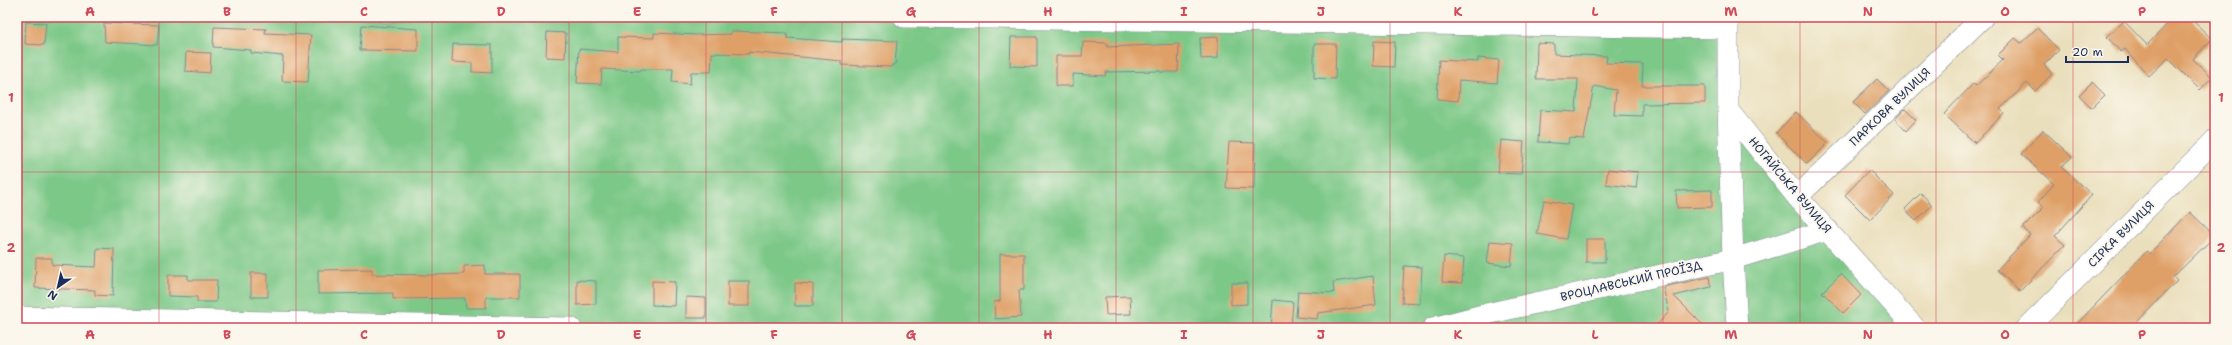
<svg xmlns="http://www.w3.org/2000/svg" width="2232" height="345" font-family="'Shantell Sans',sans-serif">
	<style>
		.green { fill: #7bc887; stroke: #4b7c72 }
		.building { fill: #dfa068 }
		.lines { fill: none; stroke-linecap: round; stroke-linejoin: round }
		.street-casing { stroke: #82878d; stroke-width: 22 }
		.street { stroke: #fff; stroke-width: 21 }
		.grid { fill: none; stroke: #d1495b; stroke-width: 1; stroke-opacity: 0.55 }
		.labels { text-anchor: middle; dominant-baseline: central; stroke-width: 4; stroke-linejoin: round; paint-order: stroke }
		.street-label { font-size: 12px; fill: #1b2f5e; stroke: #fbf7ec }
		.neatline { fill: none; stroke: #d1495b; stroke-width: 1.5 }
		.grid-label { font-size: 13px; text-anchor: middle; font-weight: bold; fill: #d1495b }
	</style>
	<rect width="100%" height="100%" fill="#fbf7ec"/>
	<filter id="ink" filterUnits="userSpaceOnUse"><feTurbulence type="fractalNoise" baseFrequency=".025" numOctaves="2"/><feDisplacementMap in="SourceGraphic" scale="8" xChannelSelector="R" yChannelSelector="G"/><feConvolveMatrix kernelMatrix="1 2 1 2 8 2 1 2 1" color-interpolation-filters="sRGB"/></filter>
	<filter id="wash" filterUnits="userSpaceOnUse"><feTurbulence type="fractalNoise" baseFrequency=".012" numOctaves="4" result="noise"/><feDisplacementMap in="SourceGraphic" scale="16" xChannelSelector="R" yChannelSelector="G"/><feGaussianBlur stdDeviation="0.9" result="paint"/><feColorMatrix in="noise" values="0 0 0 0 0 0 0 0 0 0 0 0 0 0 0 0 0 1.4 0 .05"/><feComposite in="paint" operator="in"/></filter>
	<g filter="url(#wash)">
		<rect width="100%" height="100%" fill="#eadfbc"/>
		<polygon class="green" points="17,17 1728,17 1728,110 1915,328 17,328"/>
		<g id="blocks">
			<g class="building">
				<polygon points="2174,17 2189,17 2212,39 2193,59 2212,77 2200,90 2168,58 2149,76 2125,49 2121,52 2107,37 2124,21 2147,45"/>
				<polygon points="26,22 46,23 44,45 25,44"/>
				<polygon points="104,23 159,25 157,45 105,42"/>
				<polygon points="362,25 418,29 418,51 360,50"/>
				<polygon points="214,27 266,29 265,33 311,35 308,82 282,81 283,56 251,53 251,50 213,47"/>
				<polygon points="2037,28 2059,50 2044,65 2052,74 2035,91 2027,83 2000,109 2004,113 1975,143 1944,114 1973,84 1976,86 2003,60 1998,55 2015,38 2021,43"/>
				<polygon points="731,31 787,33 787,38 842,42 842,39 897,41 895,65 892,65 891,67 841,65 841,61 749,52 749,54 712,53 711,72 691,72 690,84 672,82 673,69 641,69 640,71 602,69 601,84 577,83 579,49 618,52 618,37 654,38 654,33 696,35 731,34"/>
				<polygon points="547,32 566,33 565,58 546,57"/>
				<polygon points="1011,37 1037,37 1037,67 1010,66"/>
				<polygon points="1218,37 1218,58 1201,59 1200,38"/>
				<polygon points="1374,41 1395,42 1394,67 1373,66"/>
				<polygon points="1083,42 1107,43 1107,47 1179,44 1178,72 1160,72 1160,71 1106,72 1105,76 1073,74 1073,86 1056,86 1056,56 1082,56"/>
				<polygon points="1537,43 1554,44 1554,54 1607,56 1606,63 1643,64 1642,86 1705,86 1705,103 1642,104 1642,116 1614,115 1616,90 1594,86 1584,139 1569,138 1568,144 1538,142 1540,110 1576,112 1578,79 1536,79"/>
				<polygon points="453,44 492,45 492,73 472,72 472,63 452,62"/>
				<polygon points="1314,44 1336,44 1335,79 1314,78"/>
				<polygon points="186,52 211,53 210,73 185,71"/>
				<polygon points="1478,58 1499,60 1497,83 1459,80 1458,101 1437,99 1439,60 1478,62"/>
				<polygon points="1877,79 1889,91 1865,114 1853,102"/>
				<polygon points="2092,82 2105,95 2092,108 2079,95"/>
				<polygon points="1905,109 1916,120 1906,131 1895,119"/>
				<polygon points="1796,112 1828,143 1807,164 1776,133"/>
				<polygon points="2043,130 2072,157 2061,167 2092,195 2055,236 2065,245 2020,291 1997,270 2030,235 2023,228 2044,207 2038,202 2054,184 2021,154"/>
				<polygon points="1501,140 1524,142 1521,174 1498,173"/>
				<polygon points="1229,142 1255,143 1254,189 1226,188"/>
				<polygon points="1608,169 1638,172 1636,188 1606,184"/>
				<polygon points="1869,170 1894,195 1870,220 1845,195"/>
				<polygon points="1712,190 1712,207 1677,208 1676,191"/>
				<polygon points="1921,193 1932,205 1916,221 1905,209"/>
				<polygon points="1544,200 1572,205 1566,239 1537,234"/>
				<polygon points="2190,212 2215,236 2173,277 2177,281 2131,328 2073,328 2147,251 2149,254"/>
				<rect x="1586" y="239" width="19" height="23"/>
				<polygon points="1490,241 1513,243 1511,266 1487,263"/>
				<polygon points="97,248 114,249 113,296 95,295 95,290 35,288 36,258 52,258 52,265 96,267"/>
				<polygon points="1000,254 1024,254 1024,290 1019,290 1021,317 995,319 994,302 1000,301"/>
				<polygon points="1444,256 1464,258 1462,283 1442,282"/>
				<polygon points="485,265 485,274 520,274 520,297 486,297 486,308 466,308 465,298 393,299 393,293 318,294 318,270 372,269 372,274 429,275 464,274 464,266"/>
				<polygon points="1404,266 1422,267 1420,304 1402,303"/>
				<rect x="251" y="273" width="17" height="24"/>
				<polygon points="1841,274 1861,295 1843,313 1822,292"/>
				<polygon points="168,275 188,275 188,280 217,280 216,302 197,302 197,297 168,296"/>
				<polygon points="1373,276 1376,305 1318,313 1317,319 1296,317 1298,291 1334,293 1333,282"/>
				<polygon points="1709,277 1711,287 1674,296 1706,328 1654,328 1669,312 1663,287"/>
				<polygon points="577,280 596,281 596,304 577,305"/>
				<polygon points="652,281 675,282 674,306 652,305"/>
				<rect x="728" y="281" width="21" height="25"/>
				<polygon points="795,283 813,284 813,306 795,306"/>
				<polygon points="1231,283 1247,283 1247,304 1231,305"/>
				<polygon points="1130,296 1131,314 1106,315 1105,297"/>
				<polygon points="686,297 706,298 706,318 686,318"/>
				<polygon points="1273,300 1293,302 1291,328 1271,328"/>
			</g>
		</g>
	</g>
	<g filter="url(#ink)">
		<use href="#blocks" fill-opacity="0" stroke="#82878d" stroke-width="1"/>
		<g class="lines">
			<g class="street-casing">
				<g id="street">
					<polyline points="904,17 1727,28"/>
					<polyline points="1728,17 1728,110 1797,197 1915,328"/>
					<polyline points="1728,110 1733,259 1737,328"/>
					<polyline points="1797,197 1983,17"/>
					<polyline points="17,317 571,328"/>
					<polyline points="1433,328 1491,313 1733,259 1828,230"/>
					<polyline points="2027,328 2215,140"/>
				</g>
			</g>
			<use href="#street" class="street"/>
		</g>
	</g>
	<path class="grid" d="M159 17V328M296 17V328M432 17V328M569 17V328M706 17V328M842 17V328M979 17V328M1116 17V328M1253 17V328M1390 17V328M1526 17V328M1663 17V328M1800 17V328M1936 17V328M2073 17V328M17 172H2215"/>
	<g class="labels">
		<g class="street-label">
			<text transform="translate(1890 107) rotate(-44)">ПАРКОВА ВУЛИЦЯ</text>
			<text transform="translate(1790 185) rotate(50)">НОГАЙСЬКА ВУЛИЦЯ</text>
			<text transform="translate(2121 234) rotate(-45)">СІРКА ВУЛИЦЯ</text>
			<text transform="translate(1631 281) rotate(-13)">ВРОЦЛАВСЬКИЙ ПРОЇЗД</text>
		</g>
	</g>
	<rect width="2232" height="345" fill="none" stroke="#fbf7ec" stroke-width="44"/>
	<g transform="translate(58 287) rotate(214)" stroke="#fbf7ec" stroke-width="3" paint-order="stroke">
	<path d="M0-3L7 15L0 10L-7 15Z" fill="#1b2f5e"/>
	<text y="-6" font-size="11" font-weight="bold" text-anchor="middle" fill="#1b2f5e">N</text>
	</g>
	<path d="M2066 56v6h62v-6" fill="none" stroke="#1b2f5e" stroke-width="2"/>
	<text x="2072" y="56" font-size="12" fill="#1b2f5e" stroke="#fbf7ec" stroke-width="3" paint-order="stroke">20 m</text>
	<rect x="22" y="22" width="2188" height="301" class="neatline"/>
	<g class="grid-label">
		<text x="90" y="16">A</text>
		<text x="227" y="16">B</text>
		<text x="364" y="16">C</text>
		<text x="501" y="16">D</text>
		<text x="637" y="16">E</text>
		<text x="774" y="16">F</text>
		<text x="911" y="16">G</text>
		<text x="1048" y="16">H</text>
		<text x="1184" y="16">I</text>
		<text x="1321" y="16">J</text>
		<text x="1458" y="16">K</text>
		<text x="1595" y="16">L</text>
		<text x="1731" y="16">M</text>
		<text x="1868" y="16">N</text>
		<text x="2005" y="16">O</text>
		<text x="2142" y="16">P</text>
		<text x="11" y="102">1</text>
		<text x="2221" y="102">1</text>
		<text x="11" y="252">2</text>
		<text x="2221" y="252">2</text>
		<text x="90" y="339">A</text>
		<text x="227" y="339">B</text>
		<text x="364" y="339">C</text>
		<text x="501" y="339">D</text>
		<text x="637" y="339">E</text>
		<text x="774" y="339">F</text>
		<text x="911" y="339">G</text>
		<text x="1048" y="339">H</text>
		<text x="1184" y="339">I</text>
		<text x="1321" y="339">J</text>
		<text x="1458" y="339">K</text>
		<text x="1595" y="339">L</text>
		<text x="1731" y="339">M</text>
		<text x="1868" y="339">N</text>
		<text x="2005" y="339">O</text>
		<text x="2142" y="339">P</text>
	</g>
</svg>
